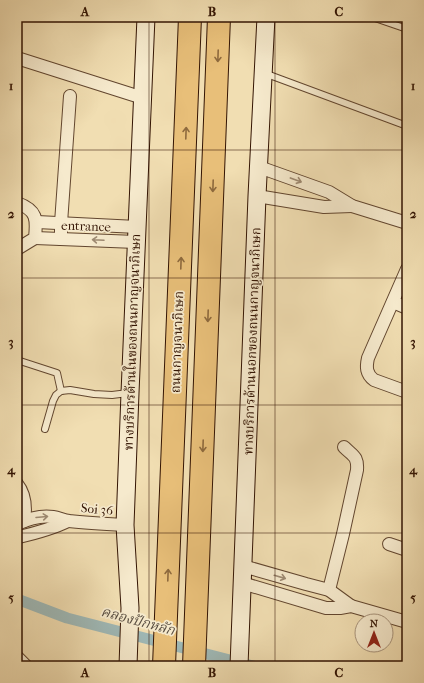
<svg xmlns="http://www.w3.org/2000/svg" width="424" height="683" font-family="'IM FELL French Canon','Noto Serif Thai',serif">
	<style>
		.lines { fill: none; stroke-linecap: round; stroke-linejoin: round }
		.canal { stroke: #9fb9b7; stroke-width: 11 }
		.service-casing { stroke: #62462f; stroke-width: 8 }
		.minor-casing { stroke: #62462f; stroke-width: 14 }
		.secondary-casing { stroke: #331403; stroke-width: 19 }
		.motorway-casing { stroke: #331403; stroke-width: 24 }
		.service { stroke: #f6eacd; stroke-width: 6 }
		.minor { stroke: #f6eacd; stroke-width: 12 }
		.secondary { stroke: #f6eacd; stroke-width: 17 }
		.motorway { stroke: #e8bf79; stroke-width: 22 }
		.oneway { stroke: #8e6a3e }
		.oneway2 { stroke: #9e8a72 }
		.grid { fill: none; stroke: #331403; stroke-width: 1; stroke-opacity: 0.55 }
		.labels { text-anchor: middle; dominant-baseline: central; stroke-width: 3.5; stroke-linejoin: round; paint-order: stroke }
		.street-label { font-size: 13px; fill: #331403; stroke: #f6eacd }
		.water-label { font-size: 14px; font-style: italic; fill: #594e42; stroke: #f6eacd }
		.neatline { fill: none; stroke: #331403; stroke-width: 1.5 }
		.grid-label { font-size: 13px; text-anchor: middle; font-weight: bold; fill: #331403 }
	</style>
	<rect width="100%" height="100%" fill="#f1deb2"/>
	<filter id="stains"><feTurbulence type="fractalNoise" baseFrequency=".005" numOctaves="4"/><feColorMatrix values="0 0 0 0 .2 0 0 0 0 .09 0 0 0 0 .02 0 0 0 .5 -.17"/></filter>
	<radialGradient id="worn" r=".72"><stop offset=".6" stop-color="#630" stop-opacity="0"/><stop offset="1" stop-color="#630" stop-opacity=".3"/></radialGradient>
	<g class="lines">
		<polyline class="canal" points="17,599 67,618 253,666"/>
		<g class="service-casing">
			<g id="service">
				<polyline points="372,17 407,29"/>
				<polyline points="264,73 407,126"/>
				<polyline points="17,360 57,373 61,391"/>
				<polyline points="45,429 53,401 56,395 61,391 70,390 94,394 112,395 128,393"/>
			</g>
		</g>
		<g class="minor-casing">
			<g id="minor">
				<polyline points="17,58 143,98"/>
				<polyline points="259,167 329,192 352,206 407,223"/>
				<polyline points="257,196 324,207 352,206"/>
				<path d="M17 203C37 210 37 219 35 238L17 249"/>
				<polyline points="37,222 137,227"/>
				<polyline points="35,238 136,242"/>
				<polyline points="61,239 61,223 70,96"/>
				<path d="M407 269 368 358C366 367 366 374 374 380L407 392"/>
				<polyline points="393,302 407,308"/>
				<path d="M17 484C26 495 26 508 24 521"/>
				<path d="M17 524C28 519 41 515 53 517 59 518 63 520 69 521 87 523 106 524 125 525"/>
				<path d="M19 537C36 533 52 529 68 521"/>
				<polyline points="389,544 407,550"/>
				<polyline points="243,566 306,584 329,590 351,606"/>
				<polyline points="242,583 326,608 340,608 351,606 407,622"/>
				<path d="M329 590 343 534 357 470C358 456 353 456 344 447"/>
				<polyline points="17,657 26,666"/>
			</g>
		</g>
		<g class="secondary-casing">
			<g id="secondary">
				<polyline points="128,666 130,608 125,525 130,393 146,17"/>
				<polyline points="239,666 257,196 266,17"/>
			</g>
		</g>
		<g class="motorway-casing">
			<g id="motorway">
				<polyline points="164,666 190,17"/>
				<polyline points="194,666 219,17"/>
			</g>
		</g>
		<use href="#service" class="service"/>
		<use href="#minor" class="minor"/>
		<use href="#secondary" class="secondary"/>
		<use href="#motorway" class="motorway"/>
	</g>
	<defs><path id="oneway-shaft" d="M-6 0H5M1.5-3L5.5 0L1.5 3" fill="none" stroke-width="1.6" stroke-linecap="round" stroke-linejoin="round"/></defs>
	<g class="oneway">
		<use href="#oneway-shaft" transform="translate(218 56) rotate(92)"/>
		<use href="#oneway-shaft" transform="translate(186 133) rotate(-88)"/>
		<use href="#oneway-shaft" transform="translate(213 186) rotate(92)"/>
		<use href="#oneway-shaft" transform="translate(181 263) rotate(-88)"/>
		<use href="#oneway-shaft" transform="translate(208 316) rotate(92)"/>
		<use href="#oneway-shaft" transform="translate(203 446) rotate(92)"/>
		<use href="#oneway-shaft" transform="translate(168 575) rotate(-88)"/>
	</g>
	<g class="oneway2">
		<use href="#oneway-shaft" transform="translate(296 180) rotate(20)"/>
		<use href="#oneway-shaft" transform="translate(98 240) rotate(-177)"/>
		<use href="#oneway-shaft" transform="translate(42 517) rotate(-5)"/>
		<use href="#oneway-shaft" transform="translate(280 577) rotate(16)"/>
	</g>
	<path class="grid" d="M149 17V666M275 17V666M17 150H407M17 278H407M17 405H407M17 533H407"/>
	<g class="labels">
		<g class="street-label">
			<text transform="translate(86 226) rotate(2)">entrance</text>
			<text transform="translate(252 341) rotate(-88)">ทางบริการด้านนอกของถนนกาญจนาภิเษก</text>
			<text transform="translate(132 342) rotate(-88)">ทางบริการด้านในของถนนกาญจนาภิเษก</text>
			<text transform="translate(177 342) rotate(-88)">ถนนกาญจนาภิเษก</text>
			<text transform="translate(97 509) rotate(5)">Soi 36</text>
		</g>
		<g class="water-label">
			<text transform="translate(138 621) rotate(15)">คลองปักหลัก</text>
		</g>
	</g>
	<rect width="424" height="683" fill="none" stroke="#f1deb2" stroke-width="44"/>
	<g transform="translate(374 633)"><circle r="19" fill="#f6eacd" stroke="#a8947c"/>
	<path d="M0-3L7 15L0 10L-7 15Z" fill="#8f2418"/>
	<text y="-6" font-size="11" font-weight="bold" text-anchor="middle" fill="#331403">N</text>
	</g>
	<rect x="22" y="22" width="380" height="639" class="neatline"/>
	<g class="grid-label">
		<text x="85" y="16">A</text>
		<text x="212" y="16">B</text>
		<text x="339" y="16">C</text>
		<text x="11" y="90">1</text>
		<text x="413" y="90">1</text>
		<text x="11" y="218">2</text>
		<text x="413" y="218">2</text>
		<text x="11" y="346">3</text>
		<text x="413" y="346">3</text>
		<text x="11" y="474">4</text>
		<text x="413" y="474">4</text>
		<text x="11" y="602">5</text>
		<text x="413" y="602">5</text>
		<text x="85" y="677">A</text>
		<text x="212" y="677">B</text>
		<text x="339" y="677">C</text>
	</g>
	<rect width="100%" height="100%" filter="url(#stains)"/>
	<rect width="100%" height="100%" fill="url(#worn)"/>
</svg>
